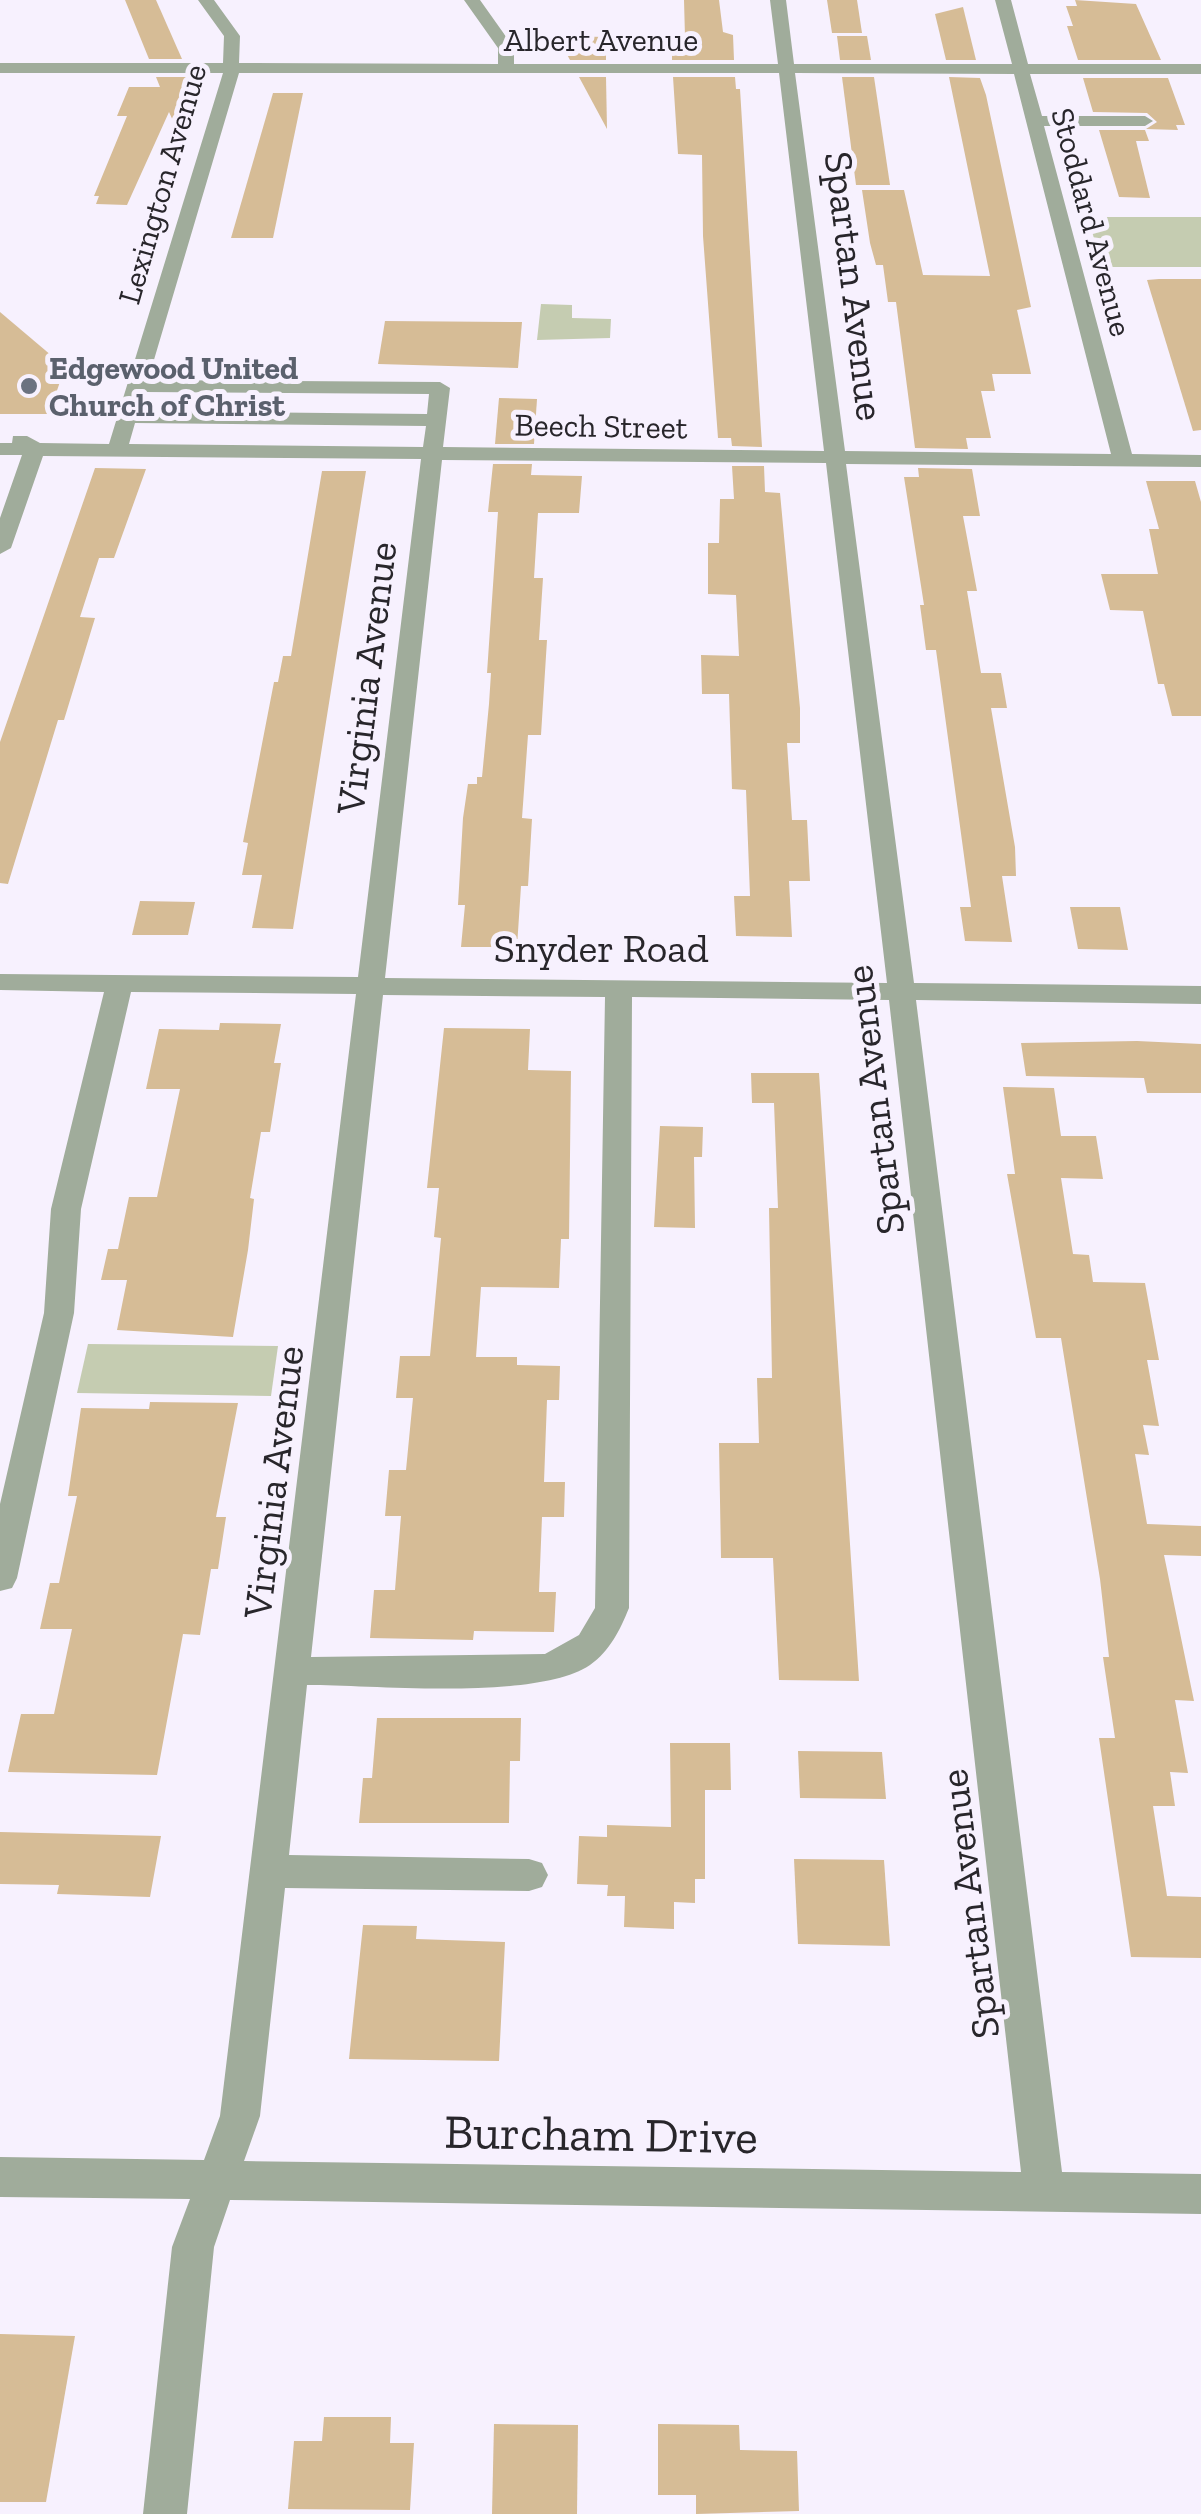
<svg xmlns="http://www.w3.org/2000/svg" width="1201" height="2514" font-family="'Zilla Slab',serif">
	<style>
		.green { fill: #c5ccb1 }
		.building { fill: #d6bc96 }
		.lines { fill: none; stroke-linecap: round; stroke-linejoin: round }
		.minor { fill: #a0ac9b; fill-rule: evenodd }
		.worship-dot { fill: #6b7280; stroke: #f7f1fe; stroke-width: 4 }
		.labels { text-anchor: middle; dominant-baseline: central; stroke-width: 10; stroke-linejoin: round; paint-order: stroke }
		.far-street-label { font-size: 32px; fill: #28262b; stroke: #f7f1fe }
		.far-worship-label { font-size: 32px; font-weight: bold; fill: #5b616d; stroke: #f7f1fe; text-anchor: start }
		.street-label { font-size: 40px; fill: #28262b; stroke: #f7f1fe }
		.near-street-label { font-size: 48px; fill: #28262b; stroke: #f7f1fe }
	</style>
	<rect width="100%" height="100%" fill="#f7f1fe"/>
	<g class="green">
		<polygon points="1088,217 1201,217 1201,267 1102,267"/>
		<polygon points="541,304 572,305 572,318 611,319 610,338 537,340"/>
		<polygon points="88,1344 278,1346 271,1396 77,1393"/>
	</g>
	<g class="building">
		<polygon points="125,0 156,0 182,59 149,59"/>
		<polygon points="684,0 719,0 723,32 733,35 734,60 672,60 672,37 685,37"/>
		<polygon points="827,0 857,0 862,33 832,33"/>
		<polygon points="1075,0 1136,4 1161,60 1078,60 1067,26 1073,26 1066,6 1077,6"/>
		<polygon points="963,7 976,60 946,60 935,14"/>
		<polygon points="557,36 606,37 606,60 570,60"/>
		<polygon points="837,36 867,36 871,60 840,60"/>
		<polygon points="156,77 190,77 175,125 169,112 127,205 96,204 99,196 94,196 127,116 117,116 129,87 160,87"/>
		<polygon points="579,77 606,77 607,129"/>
		<polygon points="673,77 735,77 736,89 740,89 762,447 732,446 731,438 718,438 703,236 702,155 678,154"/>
		<polygon points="842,77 874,77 890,185 856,185"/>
		<polygon points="949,77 980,78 986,95 1031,307 1017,310 1031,374 992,374 995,391 981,391 991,438 966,438 968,449 915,448 896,302 888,302 883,265 876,265 870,243 862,190 904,190 923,275 990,276"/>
		<polygon points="1083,78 1168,78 1185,125 1176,125 1178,130 1146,129 1157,122 1147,113 1093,112"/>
		<polygon points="273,93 303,93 273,238 231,238"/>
		<polygon points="1099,130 1145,130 1149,141 1136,141 1150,198 1119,197"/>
		<polygon points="1159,279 1201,279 1201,430 1193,431 1147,280"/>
		<polygon points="0,312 65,367 49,414 0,414"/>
		<polygon points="385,321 522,322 518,368 378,364"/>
		<polygon points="499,398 537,399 534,444 495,444"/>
		<polygon points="493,464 532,464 531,475 582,476 579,513 538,513 534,578 543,578 539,640 547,640 541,735 528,735 522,818 532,819 528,886 521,886 517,947 461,947 465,905 458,905 463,818 468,784 477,784 477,777 482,777 489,704 491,673 487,673 498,512 488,512"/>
		<polygon points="732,466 764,466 765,492 780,493 800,708 800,743 787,743 792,820 807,820 810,881 789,881 792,937 736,936 734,896 750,896 746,790 732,789 729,694 702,694 701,655 739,656 736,595 708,594 708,543 719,543 720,499 734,499"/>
		<polygon points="95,468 146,469 114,558 99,558 80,617 95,618 64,720 58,720 8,884 0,883 0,742"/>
		<polygon points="918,468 972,469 980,516 963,516 977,591 967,591 981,673 1001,673 1007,708 991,708 1015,847 1016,876 1002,876 1012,942 965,941 960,907 971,907 936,650 926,650 920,605 924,605 904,477 919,477"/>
		<polygon points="322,471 366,471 293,929 252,928 262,875 242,875 248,843 243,842 274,682 278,682 283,656 291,656"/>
		<polygon points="1146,481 1195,481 1201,502 1201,716 1172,716 1164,684 1158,684 1143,611 1110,610 1101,574 1158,574 1149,529 1159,529"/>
		<polygon points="140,901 195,902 188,935 132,935"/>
		<polygon points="1070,907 1120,907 1128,950 1078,949"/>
		<polygon points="220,1023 281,1024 274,1063 281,1063 270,1132 261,1132 250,1198 254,1199 248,1250 233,1337 117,1330 127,1280 101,1280 108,1249 118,1249 129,1197 157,1197 180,1089 146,1089 159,1029 219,1030"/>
		<polygon points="444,1028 530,1029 528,1070 571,1071 569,1239 561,1239 559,1288 481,1287 476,1357 517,1357 517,1365 560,1366 559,1400 547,1400 544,1482 565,1482 564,1517 542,1517 539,1592 556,1592 554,1632 474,1631 473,1640 370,1638 374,1590 395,1590 401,1516 385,1516 389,1470 406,1470 413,1398 396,1398 400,1356 430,1356 441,1238 434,1237 439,1188 427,1188"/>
		<polygon points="1137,1041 1201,1044 1201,1093 1147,1093 1144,1078 1026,1076 1021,1043"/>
		<polygon points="751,1073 819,1073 859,1681 779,1680 773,1558 721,1558 719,1443 759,1443 757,1378 772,1378 769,1208 778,1208 774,1103 752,1103"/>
		<polygon points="1003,1087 1054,1088 1061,1136 1096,1136 1103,1179 1061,1178 1073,1254 1089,1255 1093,1282 1145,1283 1159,1360 1147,1360 1159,1426 1143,1425 1149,1455 1135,1454 1147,1524 1201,1526 1201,1556 1164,1555 1194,1701 1175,1700 1188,1773 1170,1772 1175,1806 1153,1806 1167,1896 1201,1897 1201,1958 1131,1957 1099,1738 1115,1738 1103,1657 1109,1657 1100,1579 1061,1338 1036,1338 1007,1174 1015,1174"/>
		<polygon points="660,1126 703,1127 702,1157 694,1157 695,1228 654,1227"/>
		<polygon points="150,1402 238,1403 216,1517 226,1517 218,1569 211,1569 200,1635 183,1634 157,1775 8,1772 21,1714 54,1714 72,1629 40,1629 50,1583 59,1583 77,1496 68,1496 81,1408 149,1409"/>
		<polygon points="377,1718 521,1718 520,1761 510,1761 509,1823 359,1823 363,1778 372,1778"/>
		<polygon points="670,1743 730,1743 731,1790 705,1790 705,1879 695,1879 695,1903 674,1902 674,1929 624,1927 625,1896 607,1896 608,1885 577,1884 579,1836 607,1837 607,1825 671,1827"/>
		<polygon points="798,1751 882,1752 886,1799 800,1798"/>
		<polygon points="0,1832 161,1836 150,1897 57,1894 59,1885 0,1884"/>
		<polygon points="794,1859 884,1860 890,1946 798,1944"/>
		<polygon points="363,1925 417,1926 416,1939 505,1942 499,2061 349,2059"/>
		<polygon points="0,2334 75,2336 46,2502 0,2502"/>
		<polygon points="324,2417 391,2417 390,2443 414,2443 410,2510 288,2509 294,2441 322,2441"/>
		<polygon points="494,2424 578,2425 577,2514 492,2514"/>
		<polygon points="658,2424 739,2425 740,2450 797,2451 799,2511 696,2514 696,2495 658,2495"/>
	</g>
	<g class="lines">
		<path class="minor" d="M198 0H214L240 36 239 63 498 64V48L464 0H480L514 48V64H778L770 0H786L794 64H1012L995 0H1011L1028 64H1201V74H1030L1042 116H1145L1153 121 1145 126H1044L1132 454 1201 455V467L846 464 914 983 1201 986V1004L916 1000 1062 2172 1201 2174V2214L230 2200 214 2247 187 2514H143L172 2247 190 2199 0 2197V2157L204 2160 220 2116 356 994 131 992 81 1209 74 1313 17 1578 12 1588 0 1591V1504L44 1313 51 1209 104 992 0 990V974L358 977 421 459 43 456 11 548 0 554V518L22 455H0V443H12L13 436H27L40 443 109 444 223 73H0V63H223L224 36ZM239 73H779L824 451 443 447 450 388 440 382 148 380ZM795 73 1014 74 1111 454 845 451ZM145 392 429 394 427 414 139 411ZM135 423 426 426 423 447 129 444ZM442 460 826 463 887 983 385 978ZM383 995 605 997 595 1608 579 1635 545 1654 311 1657ZM632 997 889 1000 1021 2172 244 2161 260 2116 285 1888 529 1891 542 1887 548 1875 542 1863 529 1859 289 1855 307 1685C376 1685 536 1701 590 1665 610 1651 620 1630 629 1608Z"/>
	</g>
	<circle class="worship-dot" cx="29" cy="386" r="10"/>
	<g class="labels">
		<g class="far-street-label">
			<text x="601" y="40">Albert Avenue</text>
			<text transform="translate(162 184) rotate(-74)">Lexington Avenue</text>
			<text transform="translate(1092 222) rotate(75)">Stoddard Avenue</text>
			<text transform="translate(601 426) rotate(1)">Beech Street</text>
		</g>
		<g class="far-worship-label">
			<text x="49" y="368">Edgewood United<tspan x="49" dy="37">Church of Christ</tspan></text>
		</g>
		<g class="street-label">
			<text transform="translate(855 286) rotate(83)">Spartan Avenue</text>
			<text transform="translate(366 678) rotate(-83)">Virginia Avenue</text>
			<text x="601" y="948">Snyder Road</text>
			<text transform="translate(874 1100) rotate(-97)">Spartan Avenue</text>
			<text transform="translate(273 1482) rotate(-83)">Virginia Avenue</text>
			<text transform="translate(969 1904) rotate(-97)">Spartan Avenue</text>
		</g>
		<g class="near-street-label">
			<text transform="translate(601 2134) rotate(1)">Burcham Drive</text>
		</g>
	</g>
</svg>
